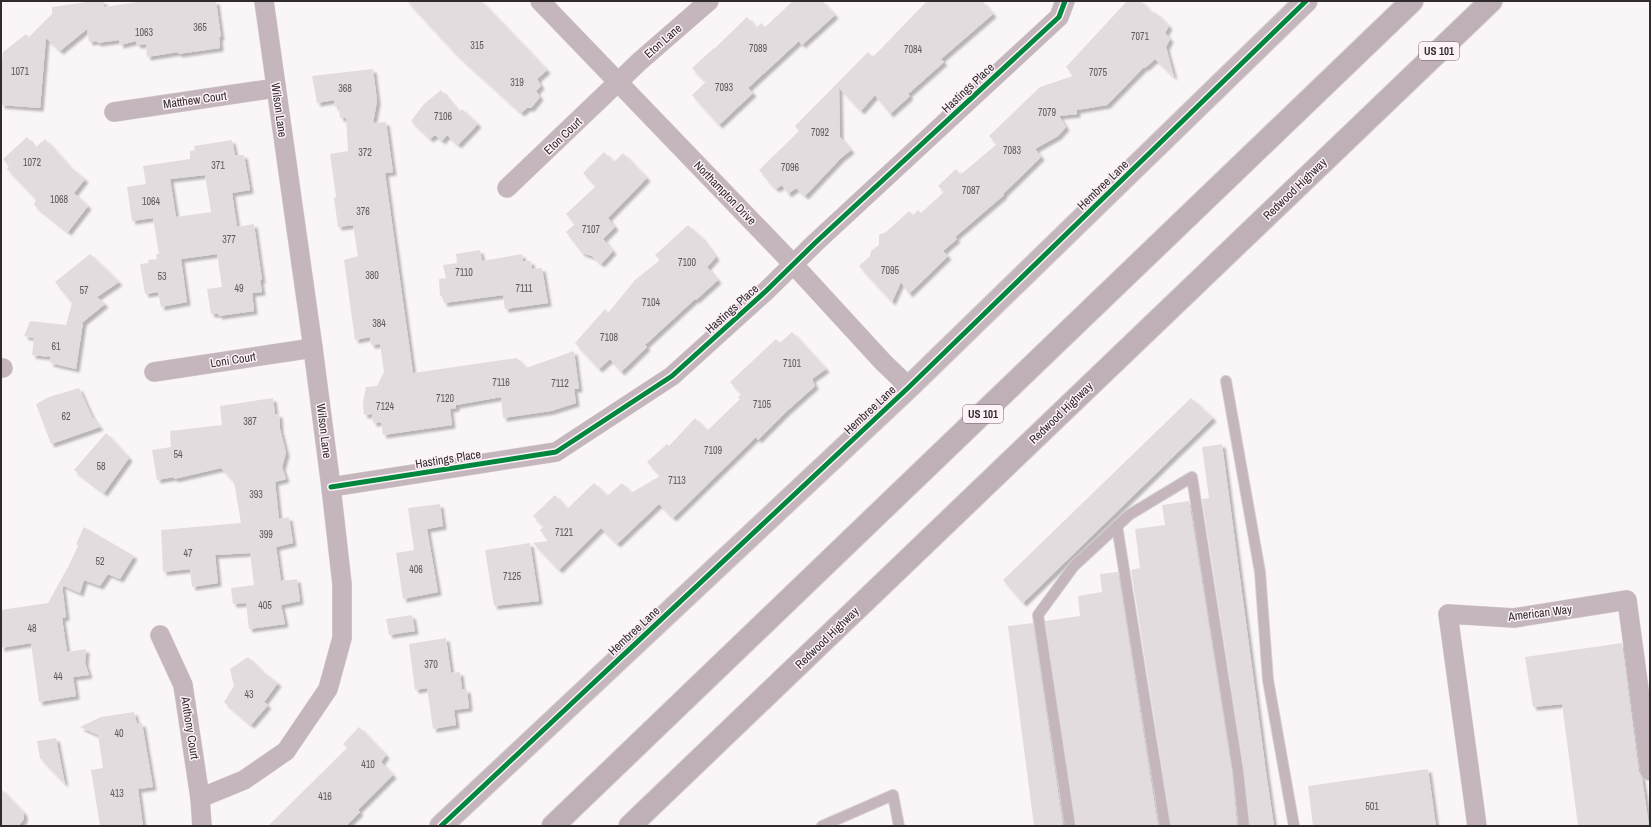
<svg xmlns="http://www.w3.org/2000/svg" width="1651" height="827" font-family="'Archivo Narrow',sans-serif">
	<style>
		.building { fill: #e2dcdf; fill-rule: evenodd; filter: url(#shadow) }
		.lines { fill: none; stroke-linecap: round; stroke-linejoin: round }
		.service-casing { stroke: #d5d1d3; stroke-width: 12 }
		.minor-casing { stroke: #d5d1d3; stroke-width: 20 }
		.tertiary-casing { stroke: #d5d1d3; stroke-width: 24 }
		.motorway-casing { stroke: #d5d1d3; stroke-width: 24 }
		.service { stroke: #c5b5bc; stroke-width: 10 }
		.minor { stroke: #c5b5bc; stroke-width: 19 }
		.tertiary { stroke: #c5b5bc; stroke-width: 22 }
		.motorway { stroke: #bfafb7; stroke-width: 22 }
		.cycleway-casing { stroke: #fdf2f7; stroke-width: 8 }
		.cycleway { stroke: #00873e; stroke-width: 5 }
		.labels { text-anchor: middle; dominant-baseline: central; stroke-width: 3; stroke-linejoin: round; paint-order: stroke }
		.number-label { font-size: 10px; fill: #615a5d }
		.shield { fill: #fdf2f7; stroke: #6f676a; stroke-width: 1 }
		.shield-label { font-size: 11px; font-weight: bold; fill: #322b2e }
		.street-label { font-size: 12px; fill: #322b2e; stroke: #fdf2f7 }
	</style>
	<defs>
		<filter id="shadow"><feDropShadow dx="3.5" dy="3.5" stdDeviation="1" flood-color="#0004"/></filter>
	</defs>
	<rect width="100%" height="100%" fill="#faf5f7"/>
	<g class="building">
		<polygon points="94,1 104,1 104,7 144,1 216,1 221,37 219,37 220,48 178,54 178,52 147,57 146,44 137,45 136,41 120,45 119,40 97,43 97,41 89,42 87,29 60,51 46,38 40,108 1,105 1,75 3,52 26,34 29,37 52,14 52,7"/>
		<polygon points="407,1 481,1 547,70 537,79 541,86 536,91 540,97 531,108 527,108 521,113 455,53"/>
		<polygon points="793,1 822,1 835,15 802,45 799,41 748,88 753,93 719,125 692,95 706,82 692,68 714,48 714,49 747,17 756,28 761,23 765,27"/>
		<polygon points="927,1 982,1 993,14 941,59 944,62 908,94 910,96 890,114 875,95 861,111 839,88 840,137 851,150 841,158 805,196 796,188 788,194 782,185 776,189 766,179 765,176 759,170 799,131 795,126 868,52 873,57"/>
		<polygon points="1127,1 1141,1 1153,14 1155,12 1169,26 1165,33 1170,39 1166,47 1174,77 1155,59 1145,68 1144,67 1107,105 1077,110 1077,114 1059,116 1066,127 1058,136 1035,149 1041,157 1003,194 1004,195 955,237 957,239 943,251 948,256 909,294 901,282 892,302 859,266 870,256 871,251 879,245 879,235 886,232 909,211 913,215 918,210 921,213 944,192 938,186 956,169 960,175 997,144 989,136 1040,87 1073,76 1066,67"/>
		<polygon points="373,69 377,101 373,123 386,122 393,172 385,173 413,373 517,358 526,368 574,351 579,389 574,389 576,403 551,411 503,418 501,397 456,405 456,408 450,409 452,425 383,435 381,422 373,423 372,414 364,415 363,402 366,387 377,386 384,372 380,344 371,345 370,337 355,340 344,260 358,256 353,225 338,227 334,198 336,197 330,154 348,151 346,118 340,118 339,107 335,107 334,100 317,103 312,76"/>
		<polygon points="441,90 459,112 462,109 478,124 458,145 447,135 442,141 435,135 430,139 411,121 424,104"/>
		<polygon points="27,137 35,148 45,139 69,166 85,179 74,193 88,206 68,232 34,205 36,199 7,169 9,166 3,159"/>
		<path d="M232 140 235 155H244L250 190 232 193 237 227 254 224 262 280H260L262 292 252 293 254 311 219 316 218 314H211L207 289 222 287 217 254 181 259 187 302 161 307 158 292 145 294 140 264 149 263 148 260 157 259 156 254H159L153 218 132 221 127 187 146 184 143 166 190 159V151L195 150 194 146ZM205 175 211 212 176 217 170 179Z"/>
		<polygon points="604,152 614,162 623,153 647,178 608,218 615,227 603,239 613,251 601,264 592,256 582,253 566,232 575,224 566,214 596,186 583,173"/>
		<polygon points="688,225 701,237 716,257 707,267 718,280 696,300 695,299 645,345 647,347 621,372 610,359 599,369 575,343 605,309 608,313 635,280 660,260 655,255"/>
		<polygon points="480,250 482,261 522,254 523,261 531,261 532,269 542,268 548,303 505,309 503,295 444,303 442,296 440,296 439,279 446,278 443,265 457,263 456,254"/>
		<polygon points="90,254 119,282 97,297 105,304 83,322 76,369 50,363 51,357 32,355 34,338 24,336 30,321 66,325 72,303 55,282"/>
		<polygon points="792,332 826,369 812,379 815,386 787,411 758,440 756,437 673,518 659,504 617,544 601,528 559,570 533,543 548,541 540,530 544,527 533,516 555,495 567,509 594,483 607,496 622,483 631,493 660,476 647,462 667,444 669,446 695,418 707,431 740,399 738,398 741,394 730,382 776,339 780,343"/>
		<polygon points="79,388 92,417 100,427 51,444 36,404 49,397"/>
		<polygon points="273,398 275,414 279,414 280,429 286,453 282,467 286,479 275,482 279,519 289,517 293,543 276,547 281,581 297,579 300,601 281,605 285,624 249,629 246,603 233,604 231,588 254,585 250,553 215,555 218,583 192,587 190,569 163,572 161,530 241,523 234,482 221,468 174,479 174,477 157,480 152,450 171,447 170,431 222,425 220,406"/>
		<polygon points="1191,398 1213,418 1023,603 1003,580"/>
		<polygon points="106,433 129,458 104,493 74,470"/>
		<polygon points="1222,444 1266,772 1274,826 1250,826 1244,770 1202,499 1209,498 1202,447"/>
		<polygon points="1189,501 1232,772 1237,826 1171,826 1131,570 1140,568 1135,529 1165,525 1162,505"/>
		<polygon points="440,504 443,526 427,529 438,592 403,599 396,553 414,550 408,508"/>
		<polygon points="84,527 134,556 120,579 108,574 100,586 84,580 80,593 62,585 66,617 62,618 67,652 86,649 85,663 89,675 73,677 76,696 39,702 31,643 1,648 1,610 48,603 68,567 78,546 76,544"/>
		<polygon points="530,543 539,601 494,606 485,550"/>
		<polygon points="1118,572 1158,826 1076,826 1045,621 1080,616 1078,596 1102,592 1100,574"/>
		<polygon points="412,615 415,631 389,635 386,619"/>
		<polygon points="1033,623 1063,826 1034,826 1008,626"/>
		<polygon points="446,638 451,673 460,672 462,690 467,689 469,708 454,710 456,725 433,729 427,688 415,690 409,644"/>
		<polygon points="1622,643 1639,772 1642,778 1649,826 1578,826 1562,704 1533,707 1525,657"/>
		<polygon points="248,657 263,672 278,683 264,702 268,705 251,725 224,702 234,686 230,669"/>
		<polygon points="134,712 137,724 142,723 153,787 138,789 143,826 100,826 91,770 103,768 98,735 80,727 101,717"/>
		<polygon points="359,727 386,755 381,762 393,775 358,810 360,812 346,826 268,826 347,748 343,744"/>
		<polygon points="56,738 65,784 40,758 37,741"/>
		<polygon points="1428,769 1436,826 1313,826 1308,786"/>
		<polygon points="1,789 24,813 24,819 18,826 1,826"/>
	</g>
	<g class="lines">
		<g class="service-casing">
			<g id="service">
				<polyline points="1226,381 1260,572 1268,680 1294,826"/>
				<polyline points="1117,526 1165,826"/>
				<polyline points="822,826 893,795 899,826"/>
				<polyline points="1070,826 1038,615 1074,566 1129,515 1192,477 1238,771 1244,826"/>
			</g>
		</g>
		<g class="minor-casing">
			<g id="minor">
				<polyline points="540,1 793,264 883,362 909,387"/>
				<polyline points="114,112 276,88"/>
				<polyline points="507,188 640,61 709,1"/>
				<polyline points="1,368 3,368"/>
				<polyline points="154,372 313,348"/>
				<polyline points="331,487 556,452 672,376 766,291 815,243 1059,17 1065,1"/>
				<polyline points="160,635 183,685 200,798 202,826"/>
				<polyline points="200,798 244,780 286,751 328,689 342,638 342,584 331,487 313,348 264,1"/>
				<polyline points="1477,826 1448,614 1514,618 1627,600 1650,771"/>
			</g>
		</g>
		<g class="tertiary-casing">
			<polyline id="tertiary" points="441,826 909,387 1306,1"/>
		</g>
		<g class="motorway-casing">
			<g id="motorway">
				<polyline points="553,826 1412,1"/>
				<polyline points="630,826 1491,1"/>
			</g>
		</g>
		<use href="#service" class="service"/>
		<use href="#minor" class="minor"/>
		<use href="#tertiary" class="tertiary"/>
		<use href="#motorway" class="motorway"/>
		<g class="cycleway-casing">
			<g id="cycleway">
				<polyline points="331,487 556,452 672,376 766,291 815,243 1059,17 1065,1"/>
				<polyline points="441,826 909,387 1306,1"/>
			</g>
		</g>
		<use href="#cycleway" class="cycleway"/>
	</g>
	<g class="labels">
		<g class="number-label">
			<text x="200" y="27">365</text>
			<text x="144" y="32">1063</text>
			<text x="1140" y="36">7071</text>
			<text x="477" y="45">315</text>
			<text x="758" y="48">7089</text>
			<text x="913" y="49">7084</text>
			<text x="20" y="71">1071</text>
			<text x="1098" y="72">7075</text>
			<text x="517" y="82">319</text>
			<text x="724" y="87">7093</text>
			<text x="345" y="88">368</text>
			<text x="1047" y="112">7079</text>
			<text x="443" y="116">7106</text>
			<text x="820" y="132">7092</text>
			<text x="1012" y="150">7083</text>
			<text x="365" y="152">372</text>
			<text x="32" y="162">1072</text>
			<text x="218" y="165">371</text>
			<text x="790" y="167">7096</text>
			<text x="971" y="190">7087</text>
			<text x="59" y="199">1068</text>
			<text x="151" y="201">1064</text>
			<text x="363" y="211">376</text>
			<text x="591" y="229">7107</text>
			<text x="229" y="239">377</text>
			<text x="687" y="262">7100</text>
			<text x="890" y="270">7095</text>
			<text x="464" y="272">7110</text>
			<text x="372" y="275">380</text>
			<text x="162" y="276">53</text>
			<text x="239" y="288">49</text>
			<text x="524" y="288">7111</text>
			<text x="84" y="290">57</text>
			<text x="651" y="302">7104</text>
			<text x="379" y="323">384</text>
			<text x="609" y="337">7108</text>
			<text x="56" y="346">61</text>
			<text x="792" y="363">7101</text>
			<text x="501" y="382">7116</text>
			<text x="560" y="383">7112</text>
			<text x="445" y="398">7120</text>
			<text x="762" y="404">7105</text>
			<text x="385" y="406">7124</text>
			<text x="66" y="416">62</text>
			<text x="250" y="421">387</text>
			<text x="713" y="450">7109</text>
			<text x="178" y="454">54</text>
			<text x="101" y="466">58</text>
			<text x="677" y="480">7113</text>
			<text x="256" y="494">393</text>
			<text x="564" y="532">7121</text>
			<text x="266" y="534">399</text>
			<text x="188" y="553">47</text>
			<text x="100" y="561">52</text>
			<text x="416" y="569">406</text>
			<text x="512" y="576">7125</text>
			<text x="265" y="605">405</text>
			<text x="32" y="628">48</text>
			<text x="431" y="664">370</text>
			<text x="58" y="676">44</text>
			<text x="249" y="694">43</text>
			<text x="119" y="733">40</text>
			<text x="368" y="764">410</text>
			<text x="117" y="793">413</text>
			<text x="325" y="796">416</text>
			<text x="1372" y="806">501</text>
		</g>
		<g class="shield">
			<rect x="1419" y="42" width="40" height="18" rx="3"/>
			<rect x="963" y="405" width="40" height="18" rx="3"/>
		</g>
		<g class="shield-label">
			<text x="1439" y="51">US 101</text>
			<text x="983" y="414">US 101</text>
		</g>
		<g class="street-label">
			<text transform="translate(663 41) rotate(-41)">Eton Lane</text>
			<text transform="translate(968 88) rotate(-43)">Hastings Place</text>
			<text transform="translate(195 100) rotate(-8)">Matthew Court</text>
			<text transform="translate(279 110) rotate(82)">Wilson Lane</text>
			<text transform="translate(563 136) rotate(-44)">Eton Court</text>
			<text transform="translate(1103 185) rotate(-44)">Hembree Lane</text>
			<text transform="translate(1295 189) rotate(-44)">Redwood Highway</text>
			<text transform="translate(725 193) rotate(46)">Northampton Drive</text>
			<text transform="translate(732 309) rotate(-42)">Hastings Place</text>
			<text transform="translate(233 360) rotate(-9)">Loni Court</text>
			<text transform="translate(870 410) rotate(-43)">Hembree Lane</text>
			<text transform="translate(1061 413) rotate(-44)">Redwood Highway</text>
			<text transform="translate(324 431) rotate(83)">Wilson Lane</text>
			<text transform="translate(448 459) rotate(-9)">Hastings Place</text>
			<text transform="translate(1540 613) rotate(-7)">American Way</text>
			<text transform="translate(634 631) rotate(-43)">Hembree Lane</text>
			<text transform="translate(827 638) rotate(-44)">Redwood Highway</text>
			<text transform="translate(190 728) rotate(81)">Anthony Court</text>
		</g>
	</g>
	<rect width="1651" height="827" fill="none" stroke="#322b2e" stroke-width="4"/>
</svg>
